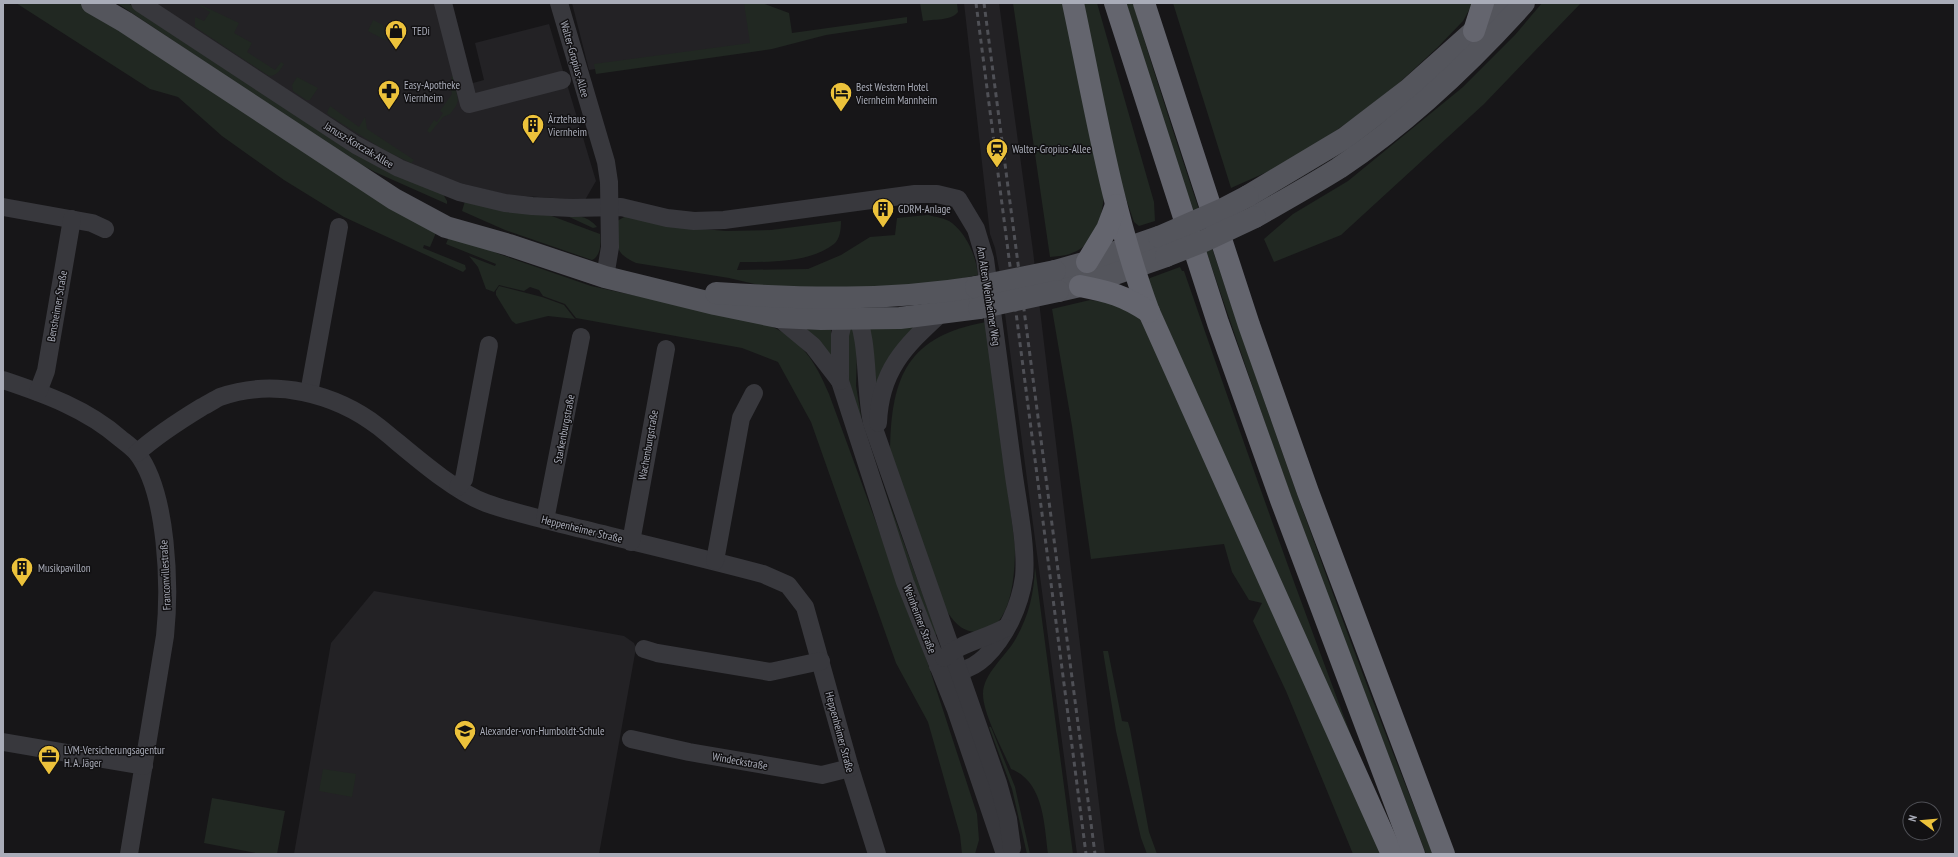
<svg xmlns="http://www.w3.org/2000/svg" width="1958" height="857" font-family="'PT Sans Narrow',sans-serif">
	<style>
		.built { fill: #232225 }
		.green { fill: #212822 }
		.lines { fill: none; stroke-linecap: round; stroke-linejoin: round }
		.minor { stroke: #38383d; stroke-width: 18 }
		.major { stroke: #54555c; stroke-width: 22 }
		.highway { stroke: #64656e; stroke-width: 22 }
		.rail { stroke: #4f5056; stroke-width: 3; stroke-dasharray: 5 4; stroke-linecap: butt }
		.major-bridge { stroke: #54555c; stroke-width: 22 }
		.labels { text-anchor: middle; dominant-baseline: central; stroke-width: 3; stroke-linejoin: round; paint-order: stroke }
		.poi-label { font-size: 11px; fill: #a9acb8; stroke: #121113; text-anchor: start }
		.street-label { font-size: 11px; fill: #a9acb8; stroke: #121113 }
	</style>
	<rect width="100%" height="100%" fill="#171618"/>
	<g class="built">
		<polygon points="153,3 440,3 462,86 484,80 475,43 549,24 596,181 585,200 508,195 460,183 415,166 379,149"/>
		<polygon points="572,3 755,3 753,46 589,70"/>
		<polygon points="964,3 999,3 1033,251 1105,854 1077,854 999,269 995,248 990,234"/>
		<polygon points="374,591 624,636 634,643 636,648 599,854 294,854 331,643"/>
	</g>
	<g class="green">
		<polygon points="16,3 79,3 98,14 438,228 430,247 424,245 423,248 465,265 466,269 463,272 344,217 284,180 222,136 178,97 150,89"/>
		<polygon points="117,3 128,3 195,48 443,194 447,201 447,204 375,172 342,154"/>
		<polygon points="744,3 762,3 789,13 792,33 907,17 907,23 826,35 772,49 596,74 594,64 750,43"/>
		<path d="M920 3H957L958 12C951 21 933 19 923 21Z"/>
		<path d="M1013 3H1097L1154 202 1155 221 1139 226 1134 222 1122 187 1104 195C1102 217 1096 245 1072 253 1066 256 1057 256 1050 257Z"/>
		<path d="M1126 3H1133C1164 107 1199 210 1234 313 1296 495 1361 676 1433 854H1426L1314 560 1274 449 1187 195Z"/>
		<polygon points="1173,3 1473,3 1463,21 1438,47 1399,83 1354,118 1294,160 1231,188"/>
		<polygon points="1542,3 1581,3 1484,104 1341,235 1274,262 1264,239 1293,214 1348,181 1463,87 1515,35"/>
		<path d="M201 5 239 23 234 33 252 43 247 52 275 70 281 62 284 64C280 70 277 76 269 76L195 27V17L204 21 210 12 200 6Z"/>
		<polygon points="373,20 383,25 387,41 368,31"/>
		<polygon points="453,76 458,100 456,106 450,114 443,117 430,133 427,131 434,120 437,122 443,113 440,111 452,94 450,84 453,83 451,77"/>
		<polygon points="297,77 318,88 310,100 306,100 293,91 292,85"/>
		<polygon points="330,106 359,127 365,117 367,129 414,160 411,163 384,150 330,116 327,113"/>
		<path d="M465 201 549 215 600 234C601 243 601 256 592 260L505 230 462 211Z"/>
		<path d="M565 215C579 216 588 216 597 227L593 228Z"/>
		<path d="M928 215C935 217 946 218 952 223 967 235 976 256 978 275L933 284 838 291 775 289 729 278 636 263C613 253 616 243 617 221L626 216 668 226 726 231 771 230 841 221C841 229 840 239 834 244 810 263 769 262 740 262L737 270 808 269 841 255 870 237 895 235 897 218Z"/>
		<path d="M450 234 499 254 591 286 766 324C801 338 815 361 829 394L928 664 977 814 979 840 975 854H962L960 835 928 722 896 663 811 422 778 362 742 348 576 318 565 304 543 296 539 290 530 287 524 291 499 285 494 292 486 289 478 267 469 256 495 266 496 264 446 244Z"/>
		<path d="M1180 267 1182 271H1184C1246 451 1310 630 1379 808L1147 281 1150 278Z"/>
		<polygon points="499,286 542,297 564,305 575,319 548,316 516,324 512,321 496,295 496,291"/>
		<polygon points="1090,300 1112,303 1141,317 1381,854 1353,854 1286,691 1253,621 1262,603 1249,600 1232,572 1224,544 1091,559 1072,426 1052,309"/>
		<path d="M986 322 1015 546C1015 571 1013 631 977 632 962 632 954 622 946 610L890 450C891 376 908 336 986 322Z"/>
		<polygon points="918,326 875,395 869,329"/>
		<path d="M855 328 857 349 856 386 864 433 937 634 933 636C916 588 825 365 850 329Z"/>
		<polygon points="804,329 831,330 832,362"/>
		<path d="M1035 567 1073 854H1048C1044 824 1044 782 1011 769 1003 750 983 714 983 694 983 674 1005 657 1015 640 1029 616 1034 593 1035 567Z"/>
		<polygon points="1103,651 1108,651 1122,721 1128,722 1130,729 1149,832 1157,854 1147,854 1141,838 1116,731"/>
		<polygon points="989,727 991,727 1015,787 1030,854 1027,854 1012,789"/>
		<polygon points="323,769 356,774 352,797 319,791"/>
		<polygon points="212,798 285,811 277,854 261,854 204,843"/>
	</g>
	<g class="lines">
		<g class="minor">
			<path d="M140 3 356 145 399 168 459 192 505 203 532 206 572 208 621 207 667 218 694 221 724 220 915 194H937L958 199 976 229 985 259C995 329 1004 399 1013 469 1017 500 1027 546 1024 577 1020 606 1006 636 985 657 970 671 956 674 938 666"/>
			<polyline points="443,3 469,104 562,80"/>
			<polyline points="559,3 606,162 609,182 610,247 605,277"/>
			<polyline points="3,207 92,223 105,229"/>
			<polyline points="847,307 840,335 840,381 905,582 956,710 1005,854"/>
			<path d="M854 307C870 342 864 385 872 423L998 783 1008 819 1012 848"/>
			<polyline points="778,317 813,346 840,381"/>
			<path d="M3 380C45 394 87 409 121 439 126 443 133 448 137 453 168 493 170 588 165 636L129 854"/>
			<polyline points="38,392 46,371 72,219"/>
			<polyline points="309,393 339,227"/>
			<path d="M878 423C880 371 904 347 940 314"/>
			<path d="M137 453C157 435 179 421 202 407 208 404 214 400 220 397 274 378 335 393 379 427 409 451 451 490 486 503 517 514 550 521 582 529 643 544 703 558 763 574L788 585 805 607 850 768 877 854"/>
			<polyline points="458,487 464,479 489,345"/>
			<polyline points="545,520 581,337"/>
			<polyline points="631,542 666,349"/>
			<polyline points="715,561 741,418 754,393"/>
			<polyline points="644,649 657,653 770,672 821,661"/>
			<path d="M944 658C960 643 985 639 1005 628"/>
			<polyline points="631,739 689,752 822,775 850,768"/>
			<polyline points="3,742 144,766"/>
		</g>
		<g class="major">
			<polyline points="92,3 125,22 394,199 446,227 509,245 605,277 715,304 778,317 821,319 900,318 979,308"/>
			<polyline points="1248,196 1345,138 1409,89 1474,31 1500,3"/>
			<path d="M1255 217C1283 201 1312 185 1339 168 1408 122 1468 65 1524 3"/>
			<polyline points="1055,271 1087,262 1159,237"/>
			<polyline points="1058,291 1080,286 1166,256"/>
			<path d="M716 293C805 299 888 301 976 287"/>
		</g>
		<g class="highway">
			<path d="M1073 3C1095 106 1112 213 1149 312L1392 854"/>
			<polyline points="1115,3 1218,323 1281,500 1414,854"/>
			<polyline points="1144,3 1249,325 1308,492 1444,854"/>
			<polyline points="1474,31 1483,3"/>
			<polyline points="1087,262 1107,229 1116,205"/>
			<path d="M1080 286C1110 292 1123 295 1149 312"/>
		</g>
		<g class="rail">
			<polyline points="976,3 1086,854"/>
			<polyline points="984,3 1095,854"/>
		</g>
		<g class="major-bridge">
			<polyline points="1159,237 1223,209 1248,196"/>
			<polyline points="1166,256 1204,241 1255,217"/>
			<polyline points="976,287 1055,271"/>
			<polyline points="979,308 1058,291"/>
		</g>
	</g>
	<defs>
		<g id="shop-pin" transform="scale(1.15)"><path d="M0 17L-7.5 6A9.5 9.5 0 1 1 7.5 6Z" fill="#ecc23b" stroke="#121113"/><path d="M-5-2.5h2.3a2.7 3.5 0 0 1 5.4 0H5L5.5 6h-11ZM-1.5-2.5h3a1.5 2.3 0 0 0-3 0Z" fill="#111"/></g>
		<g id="pharmacy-pin" transform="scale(1.15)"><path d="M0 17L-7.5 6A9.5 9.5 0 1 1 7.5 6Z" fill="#ecc23b" stroke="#121113"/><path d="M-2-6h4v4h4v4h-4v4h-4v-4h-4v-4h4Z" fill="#111"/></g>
		<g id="hotel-pin" transform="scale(1.15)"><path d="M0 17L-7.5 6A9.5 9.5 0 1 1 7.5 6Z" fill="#ecc23b" stroke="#121113"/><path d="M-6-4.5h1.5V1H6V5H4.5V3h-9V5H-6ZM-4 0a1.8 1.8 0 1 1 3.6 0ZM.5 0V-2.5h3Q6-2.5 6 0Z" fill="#111"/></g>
		<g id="building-pin" transform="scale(1.15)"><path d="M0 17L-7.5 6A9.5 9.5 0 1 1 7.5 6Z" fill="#ecc23b" stroke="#121113"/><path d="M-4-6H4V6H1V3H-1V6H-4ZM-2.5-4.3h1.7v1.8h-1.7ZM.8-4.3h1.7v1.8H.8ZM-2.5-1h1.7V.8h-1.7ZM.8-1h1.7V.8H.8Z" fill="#111"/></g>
		<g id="station-pin" transform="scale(1.15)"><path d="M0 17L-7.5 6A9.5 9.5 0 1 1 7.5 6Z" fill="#ecc23b" stroke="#121113"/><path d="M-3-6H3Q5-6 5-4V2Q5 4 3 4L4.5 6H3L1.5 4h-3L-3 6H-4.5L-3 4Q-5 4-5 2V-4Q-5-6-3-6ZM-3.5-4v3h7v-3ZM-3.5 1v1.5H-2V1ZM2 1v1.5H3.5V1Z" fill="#111"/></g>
		<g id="school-pin" transform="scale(1.15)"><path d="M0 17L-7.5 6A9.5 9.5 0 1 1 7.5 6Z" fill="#ecc23b" stroke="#121113"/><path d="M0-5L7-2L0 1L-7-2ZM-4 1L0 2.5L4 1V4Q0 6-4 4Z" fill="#111"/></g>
		<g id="office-pin" transform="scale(1.15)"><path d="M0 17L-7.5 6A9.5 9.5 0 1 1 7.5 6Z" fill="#ecc23b" stroke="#121113"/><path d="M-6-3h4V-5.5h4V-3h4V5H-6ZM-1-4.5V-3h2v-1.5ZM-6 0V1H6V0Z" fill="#111"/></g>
	</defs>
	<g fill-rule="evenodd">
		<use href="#shop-pin" x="396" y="31"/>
		<use href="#pharmacy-pin" x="389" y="91"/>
		<use href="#hotel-pin" x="841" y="93"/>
		<use href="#building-pin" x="533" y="125"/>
		<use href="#station-pin" x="997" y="149"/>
		<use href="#building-pin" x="883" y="209"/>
		<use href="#building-pin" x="22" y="568"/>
		<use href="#school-pin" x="465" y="731"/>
		<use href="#office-pin" x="49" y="756"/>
	</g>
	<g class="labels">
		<g class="poi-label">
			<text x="412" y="31">TEDi</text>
			<text x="404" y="85">Easy-Apotheke<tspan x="404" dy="13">Viernheim</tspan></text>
			<text x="856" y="87">Best Western Hotel<tspan x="856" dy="13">Viernheim Mannheim</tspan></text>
			<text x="548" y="119">Ärztehaus<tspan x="548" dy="13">Viernheim</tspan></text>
			<text x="1012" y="149">Walter-Gropius-Allee</text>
			<text x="898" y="209">GDRM-Anlage</text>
			<text x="38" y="568">Musikpavillon</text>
			<text x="480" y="731">Alexander-von-Humboldt-Schule</text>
			<text x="64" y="750">LVM-Versicherungsagentur<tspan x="64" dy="13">H. A. Jäger</tspan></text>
		</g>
		<g class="street-label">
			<text transform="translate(575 59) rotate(74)">Walter-Gropius-Allee</text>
			<text transform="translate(359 145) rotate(31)">Janusz-Korczak-Allee</text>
			<text transform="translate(989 296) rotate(81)">Am Alten Weinheimer Weg</text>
			<text transform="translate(57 306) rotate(-80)">Bensheimer Straße</text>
			<text transform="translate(564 429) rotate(-79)">Starkenburgstraße</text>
			<text transform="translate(648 445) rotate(-80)">Wachenburgstraße</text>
			<text transform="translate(582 529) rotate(14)">Heppenheimer Straße</text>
			<text transform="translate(165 575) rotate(-93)">Franconvillestraße</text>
			<text transform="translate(920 619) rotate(69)">Weinheimer Straße</text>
			<text transform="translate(840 732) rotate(75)">Heppenheimer Straße</text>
			<text transform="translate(740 761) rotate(10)">Windeckstraße</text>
		</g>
	</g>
	<rect width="1958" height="857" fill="none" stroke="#a9acb8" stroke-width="8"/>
	<g transform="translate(1922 821) rotate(286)"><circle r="19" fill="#121113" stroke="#4e4f55"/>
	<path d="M0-3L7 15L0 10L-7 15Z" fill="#ecc23b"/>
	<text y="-6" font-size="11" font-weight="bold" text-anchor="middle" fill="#a9acb8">N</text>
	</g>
</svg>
